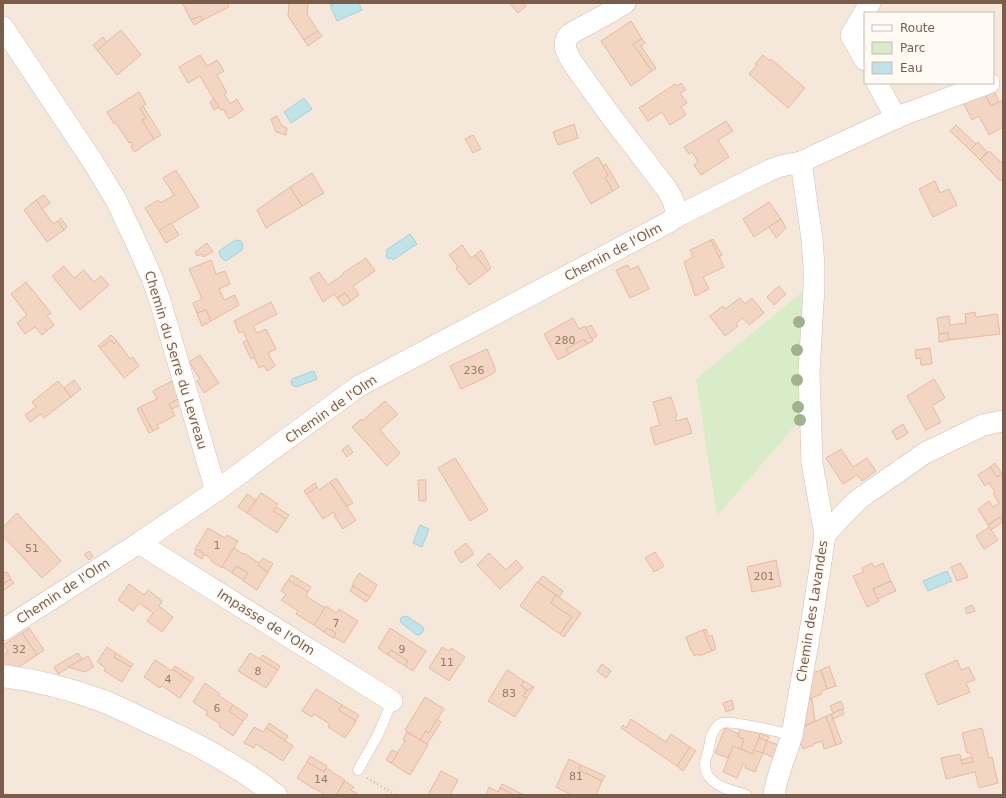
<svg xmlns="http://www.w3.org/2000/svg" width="1006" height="798" font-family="'DejaVu Sans',sans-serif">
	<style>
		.residential { fill: #f5e8da; fill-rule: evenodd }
		.green { fill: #d8ecc9 }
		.water { fill: #bfe3e8; stroke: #a5d3da }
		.building { fill: #f3d5c3; stroke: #e6bba3 }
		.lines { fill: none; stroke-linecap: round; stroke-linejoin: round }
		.lane-casing { stroke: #d1beb0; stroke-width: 11 }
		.street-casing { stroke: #d1beb0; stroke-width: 22 }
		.secondary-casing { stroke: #d6c0b0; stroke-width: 23 }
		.path { stroke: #d9b8a5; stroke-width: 2.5; stroke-dasharray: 1 3; stroke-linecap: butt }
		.lane { stroke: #fff; stroke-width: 10 }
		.street { stroke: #fff; stroke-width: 21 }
		.secondary { stroke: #fff; stroke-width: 22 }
		.tree { fill: #a0b28e }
		.labels { text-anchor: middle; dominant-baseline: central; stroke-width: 3; stroke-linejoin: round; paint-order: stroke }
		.number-label { font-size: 11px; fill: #987a6a }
		.street-label { font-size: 13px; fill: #7a5c4d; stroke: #fffaf3 }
	</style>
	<rect width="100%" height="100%" fill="#fdf6ec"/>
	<path class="residential" d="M3 3H1003V795H3ZM865 13H993V83H865Z"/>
	<polygon class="green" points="806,289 801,350 800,420 717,516 696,379"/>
	<g class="water">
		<polygon points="335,3 359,3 362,10 337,21 330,5"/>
		<polygon points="304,98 312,109 291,123 284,112"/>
		<polygon points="410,234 417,244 393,260 391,258 388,259 386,256 387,252 386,250"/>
		<path d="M235 240 241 241 243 245 242 250 226 261C221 259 220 256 219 251Z"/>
		<polygon points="313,371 314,371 317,378 317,379 296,387 292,385 291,381 292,379"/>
		<polygon points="420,525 429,529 422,547 413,543"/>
		<polygon points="947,571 952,581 928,591 923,581"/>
		<polygon points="406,616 422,626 424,630 421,634 417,635 401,623 400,620 402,617"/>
	</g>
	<g class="building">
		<polygon points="186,3 227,3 229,7 203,20 200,16 191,20 183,4"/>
		<polygon points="289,3 308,3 307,14 318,31 304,40 288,16"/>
		<polygon points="509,3 523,3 526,6 518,13"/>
		<polygon points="200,16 203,20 194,25 191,20"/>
		<polygon points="631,21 642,39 633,44 652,71 631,86 601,41"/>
		<polygon points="121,30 141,55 117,75 97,50"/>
		<polygon points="318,31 322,36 308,46 304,40"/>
		<polygon points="103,37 107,42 97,50 93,45"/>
		<polygon points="642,39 645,43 641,46 656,68 652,71 633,44"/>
		<polygon points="200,55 207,66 217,60 224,71 217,75 226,91 226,94 224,94 230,104 237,99 243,110 229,119 223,109 220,110 200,76 188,83 179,67"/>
		<polygon points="763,55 770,61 771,59 805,88 788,108 749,74 757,65 755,64"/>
		<polygon points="681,83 686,90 680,93 687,103 681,107 686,115 670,125 662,112 648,121 639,108 675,84 677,86"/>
		<polygon points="994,90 999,102 991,106 984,93"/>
		<polygon points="139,92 146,104 140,108 146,118 142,120 154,139 134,152 131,146 133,145 131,142 129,143 116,123 114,124 107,112"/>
		<polygon points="984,93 991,106 1003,100 1003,127 989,135 979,116 972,120 962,100"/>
		<polygon points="214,99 219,107 214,110 210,102"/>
		<polygon points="143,106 161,135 154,139 142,120 146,118 140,108"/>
		<polygon points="277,116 282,126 287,128 286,135 276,132 271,119"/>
		<polygon points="726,121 733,131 718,140 729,157 701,175 694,165 698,162 692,152 689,154 684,147"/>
		<polygon points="574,124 578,138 558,145 553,132"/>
		<polygon points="956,125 976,144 970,150 950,131"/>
		<polygon points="473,135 481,149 473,153 465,139"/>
		<polygon points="978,142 987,152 980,160 970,150"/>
		<polygon points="989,151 1003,164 1003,178 1000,181 980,160"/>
		<polygon points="598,157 608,175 605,177 613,191 591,204 573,172"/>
		<polygon points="606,164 619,187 613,191 605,177 608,175 603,166"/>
		<polygon points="176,170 199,207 159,231 145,208 158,200 160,203 174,195 163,178"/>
		<polygon points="312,173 324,193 302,206 290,187"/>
		<polygon points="935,181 940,193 949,189 957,205 933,217 919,189"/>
		<polygon points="290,187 302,206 266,228 257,210"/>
		<polygon points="44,195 50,203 42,209 36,200"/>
		<polygon points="36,200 53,224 58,221 64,230 47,242 24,210"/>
		<polygon points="769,202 781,219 754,237 743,219"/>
		<polygon points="61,218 67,227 64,230 58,221"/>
		<polygon points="781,219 786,228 776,238 769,227"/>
		<polygon points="171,223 179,235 166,243 159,231"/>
		<polygon points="713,239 722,255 719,257 711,240"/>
		<polygon points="711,240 724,267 703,277 709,289 695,296 684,262 693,257 690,250"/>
		<polygon points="207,243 213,252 203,257 202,254 197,256 195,252"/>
		<polygon points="462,245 471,258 475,255 488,271 469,285 456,268 458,267 449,255"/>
		<polygon points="481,250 491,268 488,271 475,255"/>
		<polygon points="366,258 375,271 353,286 359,295 351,301 345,293 337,298 334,294 323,302 310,278 319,272 328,285 344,274 343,273"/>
		<polygon points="211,260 216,274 225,271 230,284 219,289 224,300 235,295 239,305 211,321 206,310 197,313 193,303 202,299 189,269"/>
		<polygon points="628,265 630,270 638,266 649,289 630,298 616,270"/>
		<polygon points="64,266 74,278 84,270 94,282 101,276 109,285 80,310 52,276"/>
		<polygon points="26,282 51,313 47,316 54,325 42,335 35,327 25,334 17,323 27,315 11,294"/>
		<polygon points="779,286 786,294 774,305 767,297"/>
		<polygon points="345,293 351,301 343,306 337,298"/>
		<polygon points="740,298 745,304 752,298 764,313 749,325 743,318 736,323 738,326 725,336 710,316 723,306 725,309"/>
		<polygon points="271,302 277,314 253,326 257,333 266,329 276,349 268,353 275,366 267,371 264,366 259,368 254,357 255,357 243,331 239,333 234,321"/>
		<polygon points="206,310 211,321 202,326 197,313"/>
		<polygon points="975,312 976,317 997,314 1000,334 949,340 948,333 939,334 937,318 949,316 950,325 966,323 965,314"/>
		<polygon points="573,318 579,329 585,326 593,341 587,344 584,339 566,349 569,354 558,360 544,334"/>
		<polygon points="591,325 597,336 592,339 586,328"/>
		<polygon points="948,333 949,340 939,342 939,334"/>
		<polygon points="111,335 117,341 114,344 111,340 100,348 98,346"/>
		<polygon points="584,339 587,344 569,354 566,349"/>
		<polygon points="111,340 114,344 117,341 130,359 133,357 139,366 124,378 100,348"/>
		<polygon points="247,340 255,357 251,359 243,342"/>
		<polygon points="930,348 932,364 921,365 920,358 916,359 915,350"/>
		<polygon points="487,349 495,368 495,372 485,378 461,389 450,366"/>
		<polygon points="200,355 219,383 204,393 197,381 200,379 189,362"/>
		<polygon points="934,379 945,398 932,406 941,422 926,430 907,396"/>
		<polygon points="74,380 81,389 71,397 64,388"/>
		<polygon points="58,381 71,397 44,418 41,414 30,422 25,415 36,407 32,402"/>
		<polygon points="172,381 180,398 169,404 175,416 157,425 159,428 153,431 140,407 157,399 153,391"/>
		<polygon points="671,397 677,416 675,417 676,421 687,418 692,433 655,445 650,428 660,425 653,402"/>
		<polygon points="180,398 183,404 172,409 169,404"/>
		<polygon points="385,401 398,414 380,430 400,453 387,466 352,427 361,419 362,421"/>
		<polygon points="140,407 153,431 149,433 137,409"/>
		<polygon points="903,424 908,433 897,440 892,431"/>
		<polygon points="348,445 353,452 347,457 342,450"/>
		<polygon points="841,449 853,467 867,458 876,471 862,481 857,475 843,484 826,458"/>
		<polygon points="455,458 488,510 470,521 438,468"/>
		<polygon points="995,463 1002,474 997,477 990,467"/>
		<polygon points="990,467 997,477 1003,473 1003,522 1000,517 988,525 978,509 989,501 993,507 999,503 993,494 995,492 989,483 985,486 978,475"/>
		<polygon points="336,478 353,503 347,506 330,482"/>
		<polygon points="418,480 426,480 426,501 419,501"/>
		<polygon points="330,482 356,520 343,529 334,516 336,515 334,512 323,519 306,494 317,487 319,490"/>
		<polygon points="315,483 317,487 306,494 304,491"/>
		<polygon points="261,493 278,504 273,511 286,519 277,533 247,513"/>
		<polygon points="247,494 256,500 247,513 238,507"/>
		<polygon points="276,507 289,515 286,519 273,511"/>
		<polygon points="17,513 61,561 42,578 3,536 3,527"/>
		<polygon points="1000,517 1003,522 991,530 988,525"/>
		<polygon points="989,527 998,540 984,549 976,536"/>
		<polygon points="208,528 225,538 227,535 238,541 222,568 211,561 212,559 195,549"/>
		<polygon points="466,543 474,554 461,563 454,552"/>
		<polygon points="234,548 243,554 244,553 259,563 258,565 268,572 257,590 243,581 248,573 236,566 232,573 222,566"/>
		<polygon points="197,549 204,554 202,559 194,554"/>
		<polygon points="89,551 93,556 89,560 84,555"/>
		<polygon points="655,552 664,566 654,572 645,558"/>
		<polygon points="489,553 506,570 516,560 523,568 500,589 477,565"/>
		<polygon points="263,558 273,564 268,572 258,565"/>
		<polygon points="776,560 781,586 752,592 747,567"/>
		<polygon points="872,563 874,567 883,563 891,581 873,589 879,601 867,607 853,576 864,572 862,568"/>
		<polygon points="961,563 968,577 957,581 951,567"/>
		<polygon points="236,566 248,573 243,580 232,573"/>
		<polygon points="3,571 4,573 7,572 11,579 3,584"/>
		<polygon points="359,573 377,585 370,597 352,585"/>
		<polygon points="292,575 311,587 308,592 288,580"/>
		<polygon points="543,576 563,591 559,597 538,582"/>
		<polygon points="11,579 14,583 3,591 3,584"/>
		<polygon points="288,580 308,592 306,596 325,608 314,625 296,614 298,611 281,600 286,594 281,591"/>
		<polygon points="891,581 896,591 878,599 873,589"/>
		<polygon points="537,582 556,595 551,603 572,617 560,634 520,606"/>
		<polygon points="129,584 144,595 148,590 162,601 159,606 173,617 162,632 147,621 153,613 139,603 133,611 118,600"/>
		<polygon points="353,586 370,597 366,602 350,591"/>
		<polygon points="556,595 581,613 564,637 560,634 572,617 551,603"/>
		<polygon points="972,605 975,611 967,614 965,608"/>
		<polygon points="326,606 336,613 339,609 358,621 344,643 334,637 336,633 327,628 324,632 314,625"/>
		<polygon points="29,628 44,650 37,655 22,633"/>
		<polygon points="327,628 336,633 333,638 324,632"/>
		<polygon points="390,628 426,651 413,671 405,666 408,661 391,650 388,655 378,648"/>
		<polygon points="706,629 709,637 712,635 716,649 712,651 703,630"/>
		<polygon points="703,630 712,651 699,656 698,654 694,656 692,650 691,651 686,637"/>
		<polygon points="22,633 37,655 17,668 3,667 3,655 8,652 3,645"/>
		<polygon points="107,647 116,653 114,657 131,667 122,682 104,671 106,668 97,662"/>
		<polygon points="442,647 449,651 451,648 465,657 449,681 429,668"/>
		<polygon points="391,650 408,661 405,666 388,655"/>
		<polygon points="78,653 82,659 58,674 54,667"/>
		<polygon points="116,653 133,664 131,667 114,657"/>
		<polygon points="250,653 278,670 266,688 238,671"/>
		<polygon points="263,655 280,666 278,670 260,659"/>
		<polygon points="88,656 94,667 85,672 68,667"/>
		<polygon points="155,660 172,671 173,669 191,682 180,698 162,686 160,688 144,677"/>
		<polygon points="957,660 961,670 969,667 975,680 966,683 970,692 938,705 925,674"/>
		<polygon points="602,664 611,671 606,678 597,671"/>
		<polygon points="175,666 194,678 191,682 173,669"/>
		<polygon points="829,666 836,686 827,689 821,670"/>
		<polygon points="507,670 524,681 521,686 527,690 523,696 527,698 515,717 488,701"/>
		<polygon points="821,670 827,689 821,691 822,694 803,701 809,674"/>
		<polygon points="524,681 534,687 527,690 521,686"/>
		<polygon points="205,683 220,694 219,696 233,705 229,711 243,721 233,736 219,726 220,724 206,715 208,712 193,702"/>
		<polygon points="534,687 527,698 523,696 527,690"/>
		<polygon points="316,689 342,705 339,710 356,721 345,738 328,727 330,724 314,714 312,717 302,711"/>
		<polygon points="425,697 444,709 429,733 426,731 420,740 405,730"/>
		<polygon points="812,698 815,721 804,726 803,701"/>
		<polygon points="732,700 734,709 726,712 723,703"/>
		<polygon points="841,701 844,709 833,713 830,706"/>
		<polygon points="233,705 248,715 243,721 229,711"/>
		<polygon points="342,705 359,715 356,721 339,710"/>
		<polygon points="842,709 844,714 833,719 831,714"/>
		<polygon points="831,714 842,743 836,745 826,716"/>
		<polygon points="826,716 836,745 824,749 822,741 813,744 814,745 803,749 797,735 801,728"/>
		<polygon points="437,719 441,722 427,744 420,740 426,731 429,733"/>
		<polygon points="631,719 666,742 671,734 690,747 677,766 621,728 623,725 626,728"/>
		<polygon points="269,723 288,736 285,741 266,728"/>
		<polygon points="254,727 263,732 266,728 293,746 283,761 256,744 254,748 244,743"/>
		<polygon points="725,728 739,734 738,737 744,739 741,749 733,746 728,758 715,753"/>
		<polygon points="982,728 989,758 992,757 998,783 979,788 975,772 946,779 941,758 960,754 962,764 973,762 970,752 967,753 962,733"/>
		<polygon points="740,729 760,733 759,738 753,754 741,749 744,739 738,737"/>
		<polygon points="407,732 428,745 410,775 391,763 405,741 403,740"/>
		<polygon points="760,733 769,737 767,741 759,738"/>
		<polygon points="759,738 767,741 763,753 754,750"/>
		<polygon points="767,741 782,746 777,759 763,753"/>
		<polygon points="733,746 753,754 754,750 763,753 755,772 745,768 746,765 743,764 737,778 723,772"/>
		<polygon points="690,747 696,751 683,771 677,766"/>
		<polygon points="392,750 398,753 391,763 386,760"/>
		<polygon points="310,756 327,766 324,772 307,762"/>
		<polygon points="972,757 973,762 962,764 961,760"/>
		<polygon points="569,759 581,765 579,770 602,781 596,795 571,795 556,787"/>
		<polygon points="307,762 324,772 326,768 345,780 336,795 326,795 314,788 314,789 297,778"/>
		<polygon points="581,765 605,776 602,781 579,770"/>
		<polygon points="441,771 458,780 450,795 428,795"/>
		<polygon points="345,781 354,787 351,790 359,795 336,795"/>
		<polygon points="502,784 524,795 514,795 500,788"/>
		<polygon points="489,787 498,792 500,788 514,795 486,795"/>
	</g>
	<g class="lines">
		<g class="lane-casing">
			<g id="lane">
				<polyline points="358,770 378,735 392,701"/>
				<path d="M746 795C735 791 718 788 710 778 707 775 705 769 705 764 705 760 707 756 708 752 710 742 711 728 722 723 733 720 779 732 792 735"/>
			</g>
		</g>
		<g class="street-casing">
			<g id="street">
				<path d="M625 3 614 10 570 34C560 44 568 55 574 65L610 115 666 188C673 199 675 203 676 217"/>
				<polyline points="3,27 93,162 116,200 135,240 152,278 160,301 216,491"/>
				<polyline points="865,60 851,35 870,3"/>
				<polyline points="877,83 896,118"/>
				<polyline points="825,535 841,517 859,499 925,453 983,425 1003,421"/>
				<polyline points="139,543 392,701"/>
				<polyline points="3,630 139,543 216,491 359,386 669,222 676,217 770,170 781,166 801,162 900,116 989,83"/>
				<path d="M774 795C777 774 786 755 792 735L813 614 825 535 812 463 809 372 814 287V266L812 239 801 162"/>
			</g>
		</g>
		<g class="secondary-casing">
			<path id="secondary" d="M3 676C35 680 73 690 103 701 120 708 136 716 153 724 196 743 238 766 276 795"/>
		</g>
		<polyline class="path" points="367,778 396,795"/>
		<use href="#lane" class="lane"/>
		<use href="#street" class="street"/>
		<use href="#secondary" class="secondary"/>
	</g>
	<g class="tree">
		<circle cx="799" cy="322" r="6"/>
		<circle cx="797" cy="350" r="6"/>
		<circle cx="797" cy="380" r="6"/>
		<circle cx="798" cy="407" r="6"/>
		<circle cx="800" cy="420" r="6"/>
	</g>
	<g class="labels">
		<g class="number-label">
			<text x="565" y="340">280</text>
			<text x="474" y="370">236</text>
			<text x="217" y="545">1</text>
			<text x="32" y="548">51</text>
			<text x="764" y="576">201</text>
			<text x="336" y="623">7</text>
			<text x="19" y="649">32</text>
			<text x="402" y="649">9</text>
			<text x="447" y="662">11</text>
			<text x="258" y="671">8</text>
			<text x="168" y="679">4</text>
			<text x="509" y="693">83</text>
			<text x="217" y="708">6</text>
			<text x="576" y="776">81</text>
			<text x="321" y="779">14</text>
		</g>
		<g class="street-label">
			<text transform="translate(613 252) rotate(-28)">Chemin de l'Olm</text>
			<text transform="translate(176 360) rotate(73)">Chemin du Serre du Levreau</text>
			<text transform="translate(331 409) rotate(-35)">Chemin de l'Olm</text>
			<text transform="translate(63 591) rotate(-33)">Chemin de l'Olm</text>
			<text transform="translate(812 611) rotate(-81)">Chemin des Lavandes</text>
			<text transform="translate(266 622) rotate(32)">Impasse de l'Olm</text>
		</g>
	</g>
	<rect width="1006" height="798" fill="none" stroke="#7a5c4d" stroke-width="8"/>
	<rect x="864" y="12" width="130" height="72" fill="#fffaf3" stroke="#cabbb1"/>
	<rect x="872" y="25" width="20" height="6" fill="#ffffff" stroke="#cabbb1"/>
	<text x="900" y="32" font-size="12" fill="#7a5c4d">Route</text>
	<rect x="872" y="42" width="20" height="12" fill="#d8ecc9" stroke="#cabbb1"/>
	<text x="900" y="52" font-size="12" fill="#7a5c4d">Parc</text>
	<rect x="872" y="62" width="20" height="12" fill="#bfe3e8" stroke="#cabbb1"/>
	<text x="900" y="72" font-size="12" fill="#7a5c4d">Eau</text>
</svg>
